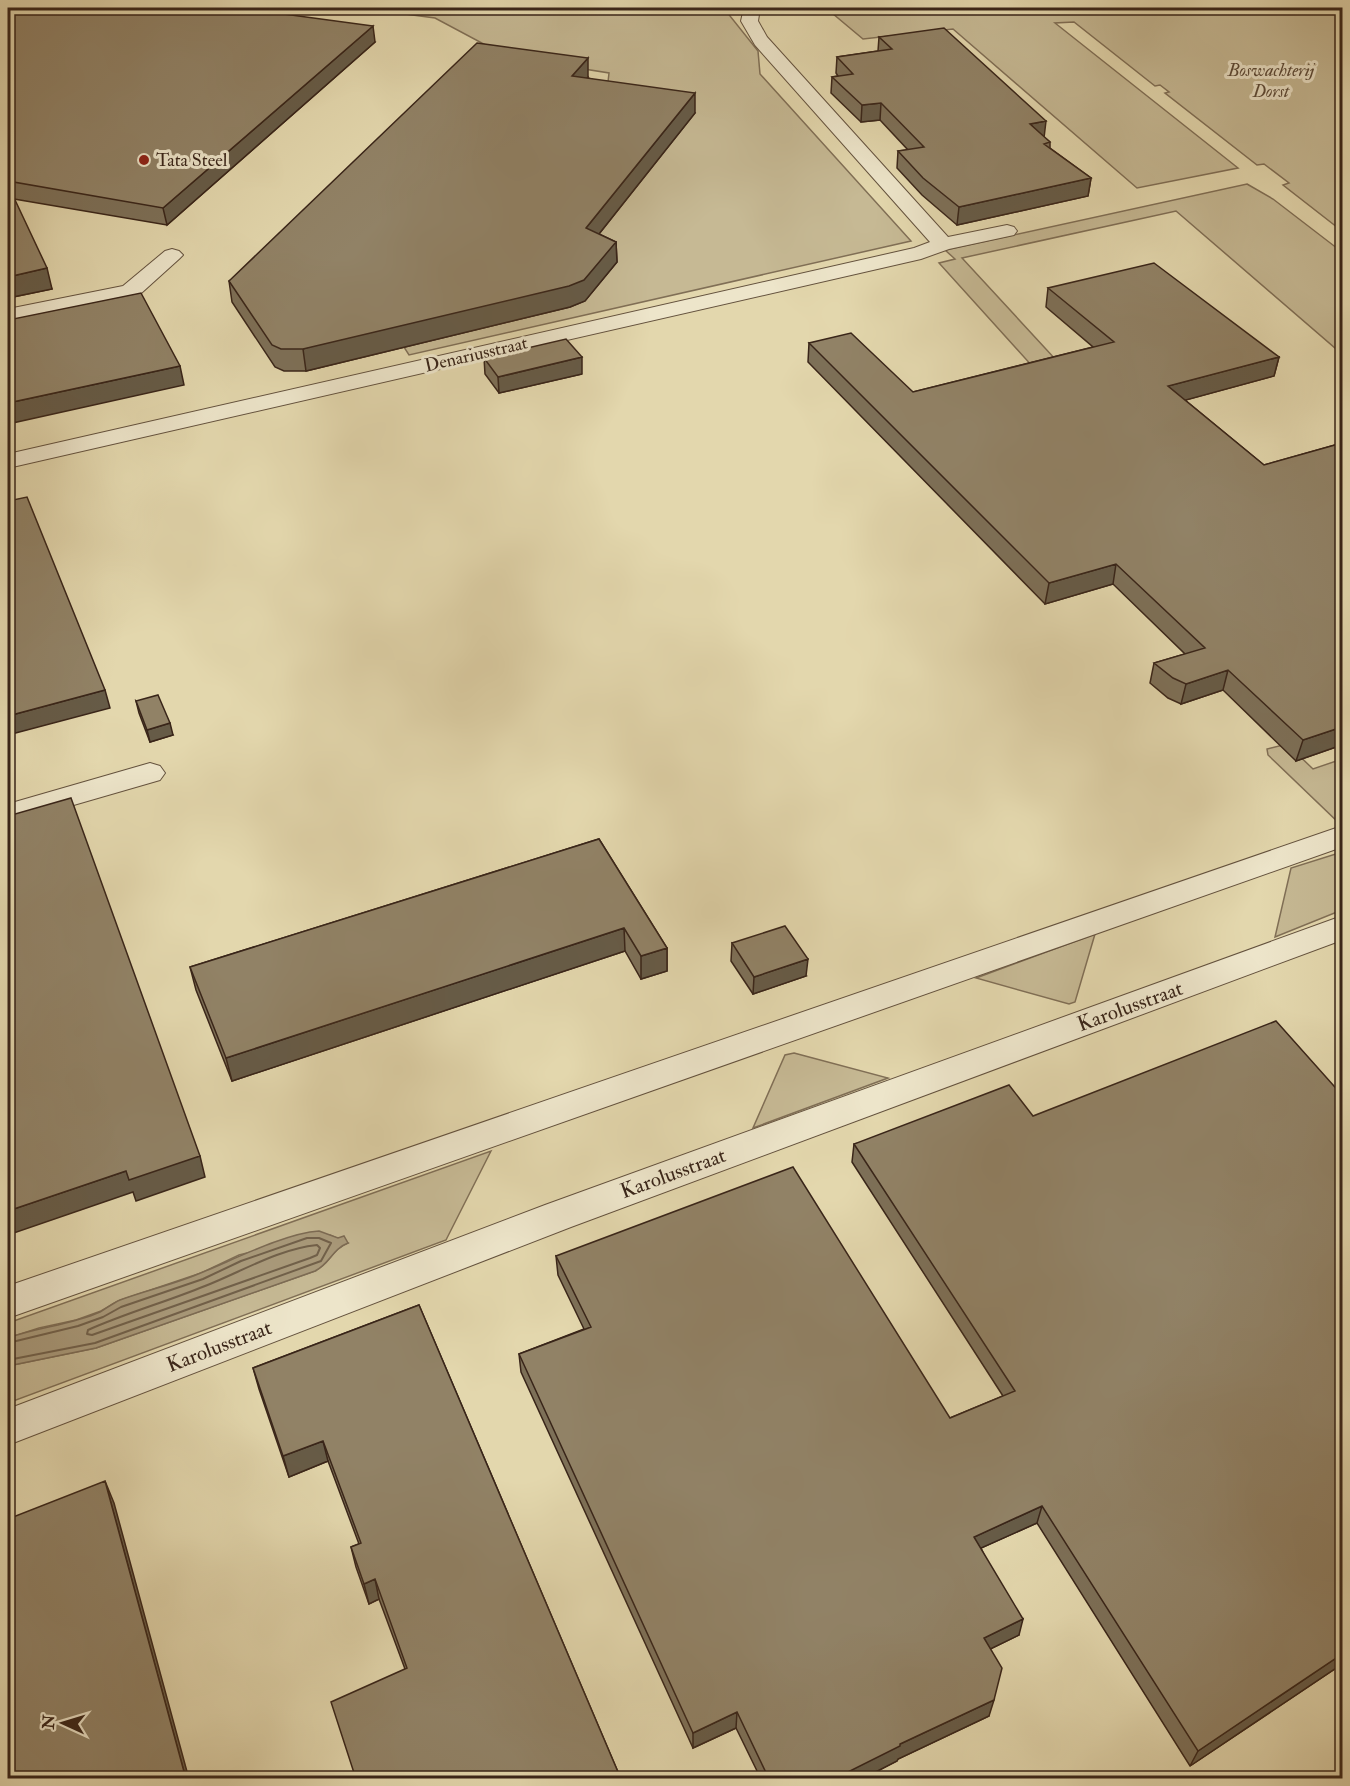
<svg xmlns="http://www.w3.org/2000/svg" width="1350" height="1786" font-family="'IM FELL Double Pica',serif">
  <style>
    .green { fill: #c6b994; stroke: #806f56; stroke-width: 1.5 }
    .water { fill: #a99a7b; stroke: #7c6b54; stroke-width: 1.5 }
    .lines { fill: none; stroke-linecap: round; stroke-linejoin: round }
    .shore { stroke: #71604a; stroke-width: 2 }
    .street-casing { stroke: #64523e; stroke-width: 2 }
    .street { fill: #ede5ca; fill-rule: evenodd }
    .wall { fill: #7d7058; stroke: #392519; stroke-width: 1.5 }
    .shaded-wall { fill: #665b47; stroke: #392519; stroke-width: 1.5 }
    .building { fill: #918266; stroke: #392519; stroke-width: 1.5 }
    .poi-dot { fill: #8f2418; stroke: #ede5ca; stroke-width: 2 }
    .labels { text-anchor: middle; stroke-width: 6; stroke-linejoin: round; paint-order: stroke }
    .far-park-label { font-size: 18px; font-style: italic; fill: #5c4a38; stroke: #ede5ca }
    .far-poi-label { font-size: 18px; fill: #392519; stroke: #ede5ca; text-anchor: start }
    .far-street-label { font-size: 18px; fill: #392519; stroke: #ede5ca }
    .street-label { font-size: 21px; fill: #392519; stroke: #ede5ca }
  </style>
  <rect width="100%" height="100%" fill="#e3d7ad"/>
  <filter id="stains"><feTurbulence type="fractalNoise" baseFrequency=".00333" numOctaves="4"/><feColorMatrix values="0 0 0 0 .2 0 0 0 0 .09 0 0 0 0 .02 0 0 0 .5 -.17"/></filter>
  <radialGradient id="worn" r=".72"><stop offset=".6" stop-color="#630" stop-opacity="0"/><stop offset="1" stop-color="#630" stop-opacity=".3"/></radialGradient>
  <path class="green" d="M360 8H736L726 11 758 51 760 74 911 241 409 355 348 260 607 91 609 73 508 57 435 18Z
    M826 8H1342V231L1283 185 1289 183 1264 164 1257 165 1165 93 1169 92 1160 85 1155 86 1074 22 1055 23 1238 168 1137 188 953 29 863 39Z
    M1247 184 1273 199 1342 252V354L1176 211 962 258 1057 361 1033 367 939 263 955 259 945 250Z
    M1287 744 1313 769 1342 759V823L1340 824 1268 755 1267 749Z
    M1342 852V910L1275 937 1291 868Z
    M1095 934 1075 1002 1069 1004 976 978Z
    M794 1053 888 1078 753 1128 785 1055Z
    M491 1151 446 1240 8 1403V1366L96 1348 315 1271C330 1264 332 1249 348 1243L330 1235 259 1250 239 1255 201 1273 118 1301 101 1311 76 1320 39 1328 8 1338V1323Z"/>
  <path class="water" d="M319 1231 338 1238 344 1236 348 1243C332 1249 330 1264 315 1271L96 1348 8 1366V1338C38 1327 71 1325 100 1312 107 1308 113 1303 120 1300 147 1290 176 1284 203 1272 235 1259 286 1233 319 1231Z"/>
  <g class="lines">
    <path class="shore" d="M317 1245 320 1248 317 1255 310 1258 92 1335 87 1334 88 1330C126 1313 166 1302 205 1286 241 1272 278 1249 317 1245Z
      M8 1343 78 1326 103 1317 121 1307 203 1279 241 1261 307 1238H319L331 1243 321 1261 95 1343 8 1360"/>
    <g class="street-casing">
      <path id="street" d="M744 8H760L758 21 767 37 948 237 1007 225 1014 227 1017 231 1014 235 949 249 921 259 8 468V454L914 248 930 242 755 45 741 21Z
        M172 249 179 251 183 255 179 259 138 296 8 323V309L123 286 165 251Z
        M150 763 160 766 165 773 160 780 8 824V804Z
        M1342 826V847L8 1318V1286Z
        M1342 916V940L571 1227 8 1445V1409L545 1205Z"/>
    </g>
    <use href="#street" class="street"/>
  </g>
  <path class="wall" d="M8 8H263L260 10 375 42 167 225 14 199 52 289 8 298Z
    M879 37 1044 137 1050 142V148L1091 178 1088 196 957 225 922 195 897 168 898 151 908 150 880 120 861 122 831 93 832 77 838 76 836 73 837 57 878 51Z
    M588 77V78L695 113 599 234 616 242 617 262 585 301 570 307 306 371H284L275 367 232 302 229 281Z
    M1048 288 1279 357 1274 376 1185 400 1264 465 1342 443V745L1296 761 1223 690 1181 704 1168 698 1150 683 1154 663 1185 654 1113 584 1045 604 808 362 809 343 913 392 1093 347 1046 307Z
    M484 358 582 374 499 393 485 374Z
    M136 701 173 735 150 742 139 713Z
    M599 839 667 948V971L641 979 625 951 232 1081 196 990 190 967Z
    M732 943 806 976 753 994 731 961Z
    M1342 1095V1664L1190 1766 1037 1523 981 1548 1019 1635 990 1649 989 1716 898 1759 897 1761 862 1779H761L736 1728 693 1748 521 1372 519 1354 584 1329 558 1275 556 1256 950 1418 1003 1396 852 1162 854 1144 1033 1116Z
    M419 1305 621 1779 405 1669 379 1599 369 1604 356 1567 351 1547 359 1544 328 1461 289 1477 259 1389 253 1368Z"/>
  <path class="shaded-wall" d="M240 8H263L243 24Z
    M373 26 375 42 167 225 163 208Z
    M588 58V77L572 95V76Z
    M695 93V113L587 249 586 228Z
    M881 103 880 120 861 122 862 105Z
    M1046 121 1044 138 1030 124Z
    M1091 178 1088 196 957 225 959 207Z
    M616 242 617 262 585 301 570 307 306 371 303 349Z
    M47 268 52 289 8 298V277Z
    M582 357V374L499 393 498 377Z
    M1279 357 1274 376 1164 406 1168 386Z
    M180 366 184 385 8 424V403Z
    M1116 564 1113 584 1045 604 1049 583Z
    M1228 670 1223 690 1181 704 1186 684Z
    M105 690 110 708 8 735V716Z
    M170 723 173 735 150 742 147 730Z
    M1342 727V745L1296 761 1303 740Z
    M624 928 625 951 232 1081 226 1058Z
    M667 948V971L641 979V956Z
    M808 959 806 976 753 994 754 977Z
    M200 1156 205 1177 136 1201 133 1192 8 1235V1211L126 1171Z
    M323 1441 328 1461 289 1477 283 1456Z
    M105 1481 114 1503 189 1779H186Z
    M1042 1506 1037 1523 970 1553 974 1537Z
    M375 1579 379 1599 369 1604 364 1584Z
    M1023 1619 1019 1635 980 1654 984 1638Z
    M1342 1654V1664L1190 1766 1198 1751Z
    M994 1700 989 1716 898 1759 897 1761 862 1779H834L900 1744Z
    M737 1712 736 1728 693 1748V1733Z"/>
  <path class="building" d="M8 8H240L373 26 163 208 8 181Z
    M944 28 1046 121 1030 124 1050 142 1044 144 1091 178 959 207 923 178 898 151 924 147 881 103 862 105 832 77 853 74 837 57 892 49 879 37Z
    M477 43 588 58 572 76 695 93 586 228 616 242 584 280 569 286 303 349H281L272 345 229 281Z
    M8 185 47 268 8 277Z
    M1154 263 1279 357 1168 386 1264 465 1342 443V727L1303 740 1228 670 1186 684 1173 678 1154 663 1205 648 1116 564 1049 583 809 343 851 333 913 392 1114 342 1048 288Z
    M141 293 180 366 8 403V320Z
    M566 339 582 357 498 377 484 358Z
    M27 497 105 690 8 716V501Z
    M158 695 170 723 147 730 136 701Z
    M71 798 200 1156 129 1180 126 1171 8 1211V816Z
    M599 839 667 948 641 956 624 928 226 1058 190 967Z
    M785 926 808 959 754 977 732 943Z
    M1276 1021 1342 1095V1654L1198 1751 1042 1506 974 1537 1023 1619 984 1638 1002 1668 994 1700 900 1744V1746L834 1779H769L737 1712 693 1733 519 1354 591 1327 556 1256 793 1167 950 1418 1015 1391 854 1144 1009 1085 1033 1116Z
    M419 1305 621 1779H356L331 1702 407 1668 375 1579 364 1584 351 1547 361 1543 323 1441 283 1456 253 1368Z
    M105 1481 186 1779H8V1519Z"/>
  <circle class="poi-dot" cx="144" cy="160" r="6"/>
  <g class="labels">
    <g class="far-park-label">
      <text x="1271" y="76">Boswachterij<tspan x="1271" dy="21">Dorst</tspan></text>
    </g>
    <g class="far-poi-label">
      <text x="156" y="166">Tata Steel</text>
    </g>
    <g class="far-street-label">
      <text transform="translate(476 354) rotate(-13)" y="6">Denariusstraat</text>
    </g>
    <g class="street-label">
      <text transform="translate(1130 1006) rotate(-20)" y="7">Karolusstraat</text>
      <text transform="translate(673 1173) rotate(-20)" y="7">Karolusstraat</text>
      <text transform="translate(219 1346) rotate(-21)" y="7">Karolusstraat</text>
    </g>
  </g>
  <rect width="1350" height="1786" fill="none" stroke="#e3d7ad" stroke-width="30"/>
  <rect x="9" y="9" width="1332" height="1768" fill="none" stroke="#392519" stroke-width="3"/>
  <rect x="15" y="15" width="1320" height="1756" fill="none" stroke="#392519" stroke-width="1.5"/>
  <g transform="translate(63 1723) rotate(274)" stroke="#ede5ca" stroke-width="4.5" paint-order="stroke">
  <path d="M0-4.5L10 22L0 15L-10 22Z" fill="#392519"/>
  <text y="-9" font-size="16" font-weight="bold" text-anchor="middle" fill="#392519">N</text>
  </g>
  <rect width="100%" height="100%" filter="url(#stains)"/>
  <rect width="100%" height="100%" fill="url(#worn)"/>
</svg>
